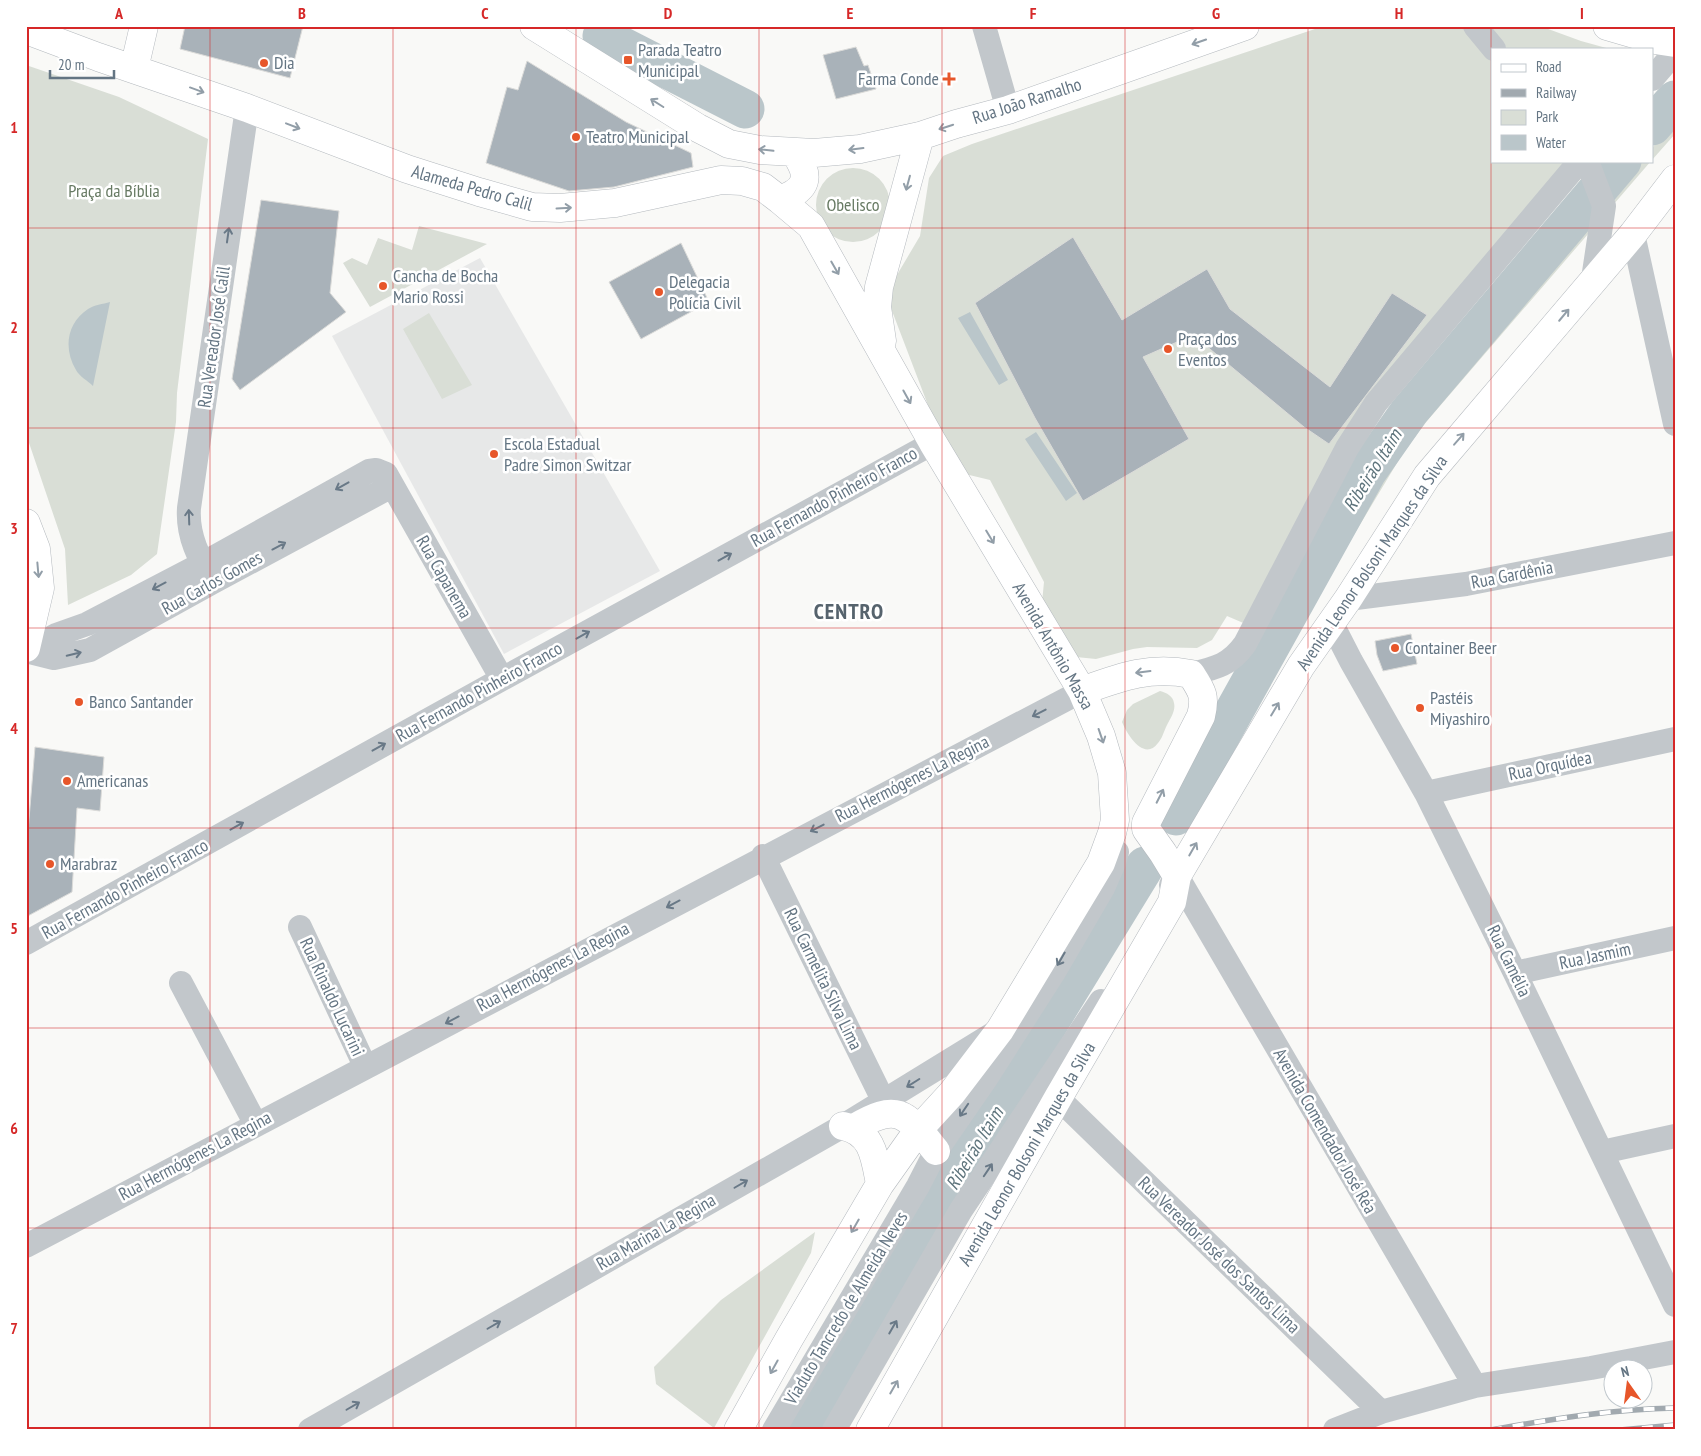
<svg xmlns="http://www.w3.org/2000/svg" width="1701" height="1456" font-family="'PT Sans Narrow',sans-serif">
  <style>
    .built { fill: #e7e8e8 }
    .green { fill: #d9ded6 }
    .water { fill: #bac6ca }
    .lines { fill: none; stroke-linecap: round; stroke-linejoin: round }
    .river { stroke: #bac6ca; stroke-width: 39 }
    .building { fill: #a9b2b9; stroke: #dbdbd9 }
    .major-casing { stroke: #b4b9be; stroke-width: 29 }
    .minor { stroke: #c2c7cb; stroke-width: 24 }
    .major { stroke: #fff; stroke-width: 28 }
    .rail-casing { stroke: #a1a9af; stroke-width: 5.5 }
    .rail { stroke: #fff; stroke-width: 4; stroke-dasharray: 11; stroke-linecap: butt }
    .oneway { stroke: #929ea8 }
    .oneway2 { stroke: #697987 }
    .grid { fill: none; stroke: #d62828; stroke-width: 1; stroke-opacity: 0.55 }
    .poi-dot { fill: #e7562a; stroke: #fff; stroke-width: 2 }
    .labels { text-anchor: middle; stroke-width: 5; stroke-linejoin: round; paint-order: stroke }
    .poi-label { font-size: 18px; fill: #647583; stroke: #fff; text-anchor: start }
    .street-label { font-size: 18px; fill: #647583; stroke: #fff }
    .park-label { font-size: 18px; fill: #677a63; stroke: #fff }
    .water-label { font-size: 19px; font-style: italic; fill: #5e747c; stroke: #fff }
    .district-label { font-size: 22px; font-weight: bold; letter-spacing: 1px; fill: #56636d; stroke: #fff }
    .neatline { fill: none; stroke: #d62828; stroke-width: 2 }
    .grid-label { font-size: 16px; text-anchor: middle; font-weight: bold; fill: #d62828 }
  </style>
  <rect width="100%" height="100%" fill="#f9f9f7"/>
  <path class="built" d="M480 258 660 571 504 654 332 336Z"/>
  <path class="green" d="M1324 26H1540L1581 41 1610 49H1492V161H1596L1387 396 1255 628 1227 616 1212 640 1197 648 1147 647 1133 649 1096 659 1076 657 1041 613 1044 582 990 480 961 473 939 434 889 303 891 285 920 236 929 178 943 156 972 144Z
    M26 65 119 97 208 139 177 393 176 422 157 554 131 575 68 605 65 549 26 434Z
    M1675 122V134L1652 160V148Z
    M1641 161H1651L1427 421 1403 453 1281 656 1274 651 1392 449 1410 425Z
    M816 205a37 37 0 1 1 74 0a37 37 0 1 1-74 0Z
    M419 226 487 244 370 307 343 263 352 258 367 265 378 238 412 250Z
    M429 313 472 385 442 399 403 329Z
    M1160 691C1167 693 1173 696 1174 703 1176 711 1170 719 1167 725 1164 731 1162 739 1158 743 1144 762 1127 734 1122 722L1127 710 1133 704Z
    M815 1232 811 1253 714 1428 656 1384 654 1367 721 1300Z"/>
  <path class="water" d="M110 302 93 386C88 381 79 376 76 370 63 348 67 323 88 309 94 305 103 304 110 302Z
    M970 312 1008 380 999 385 958 318Z
    M1036 432 1077 493 1066 501 1025 439Z"/>
  <g class="lines">
    <path class="river" d="M602 36 745 109
      M1652 126 1675 100
      M1176 816 1367 472 1409 412 1622 161
      M802 1430 844 1358 1145 866"/>
  </g>
  <path class="building" d="M185 26H303L290 78 180 49Z
    M856 47 864 66 868 65 876 89 836 99 823 55Z
    M527 61 626 122 691 153 693 167 614 187 569 191 486 163 507 87 518 90Z
    M261 200 339 211 330 293 346 312 240 390 232 379Z
    M1073 237 1122 320 1207 269 1230 309 1330 387 1392 293 1427 315 1329 444 1304 427 1193 335 1143 357 1189 439 1083 501 1035 418 975 303Z
    M681 243 709 302 641 339 609 282Z
    M1411 634 1417 664 1383 671 1377 655 1375 641Z
    M35 747 104 757 100 811 77 808 72 892 26 917V830L28 831Z"/>
  <g class="lines">
    <g class="major-casing">
      <path id="major" d="M534 26 698 128 729 144 760 150 814 153 860 149 920 136 956 124 1008 110 1245 26
        M1607 26 1655 40 1675 43
        M26 30 98 57 247 108 407 169 479 192 532 207 560 208 615 203 721 180 742 181 763 187 780 200 811 226 933 443 1082 691 1101 736 1112 773 1115 820 1112 833 1101 863 1000 1030 952 1093 919 1129 880 1184 789 1339 738 1430
        M134 69 144 26
        M780 200C808 189 811 177 795 153
        M882 341 877 307 879 287 920 136
        M26 523 36 549 40 588 26 648
        M1082 691C1121 677 1149 666 1191 674 1202 691 1206 696 1201 716L1146 823V829L1163 853 1177 876
        M843 1126C873 1132 875 1158 880 1184
        M854 1128C899 1101 906 1114 936 1151
        M870 1430 1058 1098 1172 902 1177 876 1301 666 1348 599 1427 476 1633 234 1675 179"/>
    </g>
    <path class="minor" d="M984 26 1008 110
      M1475 26 1494 49
      M1652 79 1675 52
      M1587 161 1604 206 1593 279
      M1633 234 1675 424
      M213 582C199 558 187 536 189 508L247 108
      M1348 599 1466 584 1675 543
      M1331 622 1351 661 1426 793 1515 973 1675 1305
      M26 651 56 635 87 624 202 564 369 471 376 470 386 474 502 679
      M26 651 54 658 90 650 213 582 392 486
      M1191 674C1216 668 1230 665 1245 644L1347 448 1376 403 1580 161
      M1426 793 1675 739
      M763 856 884 1102
      M1171 885 1177 876 1475 1386
      M300 927 365 1066
      M26 943 502 679 933 443
      M1515 973 1675 938
      M181 983 255 1123
      M1058 1098 1381 1412
      M1602 1152 1675 1136
      M26 1246C377 1058 729 873 1082 691
      M310 1430 843 1126 996 1032
      M774 1430 918 1186 936 1151 985 1080 1054 972 1103 888 1114 863 1117 852
      M834 1430 961 1210 1101 1001
      M1335 1430 1381 1412 1475 1386 1591 1368 1675 1352"/>
    <use href="#major" class="major"/>
    <g class="rail-casing">
      <path id="rail" d="M1491 1430C1552 1419 1613 1409 1675 1408
        M1620 1430 1675 1425"/>
    </g>
    <use href="#rail" class="rail"/>
  </g>
  <defs><path id="oneway-shaft" d="M-6 0H5M1.5-3L5.5 0L1.5 3" fill="none" stroke-width="1.6" stroke-linecap="round" stroke-linejoin="round" transform="scale(1.25)"/></defs>
  <g class="oneway">
    <use href="#oneway-shaft" transform="translate(1199 42) rotate(161)"/>
    <use href="#oneway-shaft" transform="translate(197 90) rotate(20)"/>
    <use href="#oneway-shaft" transform="translate(657 103) rotate(-148)"/>
    <use href="#oneway-shaft" transform="translate(293 126) rotate(21)"/>
    <use href="#oneway-shaft" transform="translate(946 127) rotate(162)"/>
    <use href="#oneway-shaft" transform="translate(856 149) rotate(173)"/>
    <use href="#oneway-shaft" transform="translate(766 150) rotate(-174)"/>
    <use href="#oneway-shaft" transform="translate(908 183) rotate(105)"/>
    <use href="#oneway-shaft" transform="translate(564 208) rotate(-3)"/>
    <use href="#oneway-shaft" transform="translate(835 268) rotate(60)"/>
    <use href="#oneway-shaft" transform="translate(1564 315) rotate(-50)"/>
    <use href="#oneway-shaft" transform="translate(907 397) rotate(61)"/>
    <use href="#oneway-shaft" transform="translate(1459 439) rotate(-49)"/>
    <use href="#oneway-shaft" transform="translate(990 537) rotate(59)"/>
    <use href="#oneway-shaft" transform="translate(38 570) rotate(85)"/>
    <use href="#oneway-shaft" transform="translate(1143 672) rotate(173)"/>
    <use href="#oneway-shaft" transform="translate(1275 709) rotate(-59)"/>
    <use href="#oneway-shaft" transform="translate(1101 736) rotate(71)"/>
    <use href="#oneway-shaft" transform="translate(1160 796) rotate(-63)"/>
    <use href="#oneway-shaft" transform="translate(1193 849) rotate(-60)"/>
    <use href="#oneway-shaft" transform="translate(855 1226) rotate(120)"/>
    <use href="#oneway-shaft" transform="translate(774 1367) rotate(119)"/>
    <use href="#oneway-shaft" transform="translate(894 1387) rotate(-60)"/>
  </g>
  <g class="oneway2">
    <use href="#oneway-shaft" transform="translate(228 235) rotate(-82)"/>
    <use href="#oneway-shaft" transform="translate(342 486) rotate(151)"/>
    <use href="#oneway-shaft" transform="translate(189 517) rotate(-92)"/>
    <use href="#oneway-shaft" transform="translate(279 546) rotate(-28)"/>
    <use href="#oneway-shaft" transform="translate(725 557) rotate(-29)"/>
    <use href="#oneway-shaft" transform="translate(159 586) rotate(152)"/>
    <use href="#oneway-shaft" transform="translate(583 635) rotate(-29)"/>
    <use href="#oneway-shaft" transform="translate(74 654) rotate(-13)"/>
    <use href="#oneway-shaft" transform="translate(1039 713) rotate(153)"/>
    <use href="#oneway-shaft" transform="translate(379 747) rotate(-29)"/>
    <use href="#oneway-shaft" transform="translate(237 826) rotate(-29)"/>
    <use href="#oneway-shaft" transform="translate(817 828) rotate(153)"/>
    <use href="#oneway-shaft" transform="translate(673 904) rotate(152)"/>
    <use href="#oneway-shaft" transform="translate(1061 959) rotate(120)"/>
    <use href="#oneway-shaft" transform="translate(452 1020) rotate(152)"/>
    <use href="#oneway-shaft" transform="translate(913 1083) rotate(148)"/>
    <use href="#oneway-shaft" transform="translate(964 1110) rotate(124)"/>
    <use href="#oneway-shaft" transform="translate(988 1170) rotate(-56)"/>
    <use href="#oneway-shaft" transform="translate(741 1184) rotate(-30)"/>
    <use href="#oneway-shaft" transform="translate(494 1325) rotate(-30)"/>
    <use href="#oneway-shaft" transform="translate(893 1327) rotate(-60)"/>
    <use href="#oneway-shaft" transform="translate(353 1406) rotate(-30)"/>
  </g>
  <path class="grid" d="M210 26V1430M393 26V1430M576 26V1430M759 26V1430M942 26V1430M1125 26V1430M1308 26V1430M1491 26V1430M26 228H1675M26 428H1675M26 628H1675M26 828H1675M26 1028H1675M26 1228H1675"/>
  <g class="poi-dot">
    <rect x="623" y="55" width="10" height="10" rx="2.5"/>
    <circle cx="264" cy="63" r="5"/>
    <path d="M946.5 71.5h5v5h5v5h-5v5h-5v-5h-5v-5h5z"/>
    <circle cx="576" cy="137" r="5"/>
    <circle cx="383" cy="286" r="5"/>
    <circle cx="659" cy="292" r="5"/>
    <circle cx="1168" cy="349" r="5"/>
    <circle cx="494" cy="454" r="5"/>
    <circle cx="1395" cy="648" r="5"/>
    <circle cx="79" cy="702" r="5"/>
    <circle cx="1420" cy="708" r="5"/>
    <circle cx="67" cy="781" r="5"/>
    <circle cx="50" cy="864" r="5"/>
  </g>
  <g class="labels">
    <g class="poi-label">
      <text x="638" y="56">Parada Teatro<tspan x="638" dy="21">Municipal</tspan></text>
      <text x="274" y="69">Dia</text>
      <text x="939" y="85" text-anchor="end">Farma Conde</text>
      <text x="586" y="143">Teatro Municipal</text>
      <text x="393" y="282">Cancha de Bocha<tspan x="393" dy="21">Mario Rossi</tspan></text>
      <text x="669" y="288">Delegacia<tspan x="669" dy="21">Polícia Civil</tspan></text>
      <text x="1178" y="345">Praça dos<tspan x="1178" dy="21">Eventos</tspan></text>
      <text x="504" y="450">Escola Estadual<tspan x="504" dy="21">Padre Simon Switzar</tspan></text>
      <text x="1405" y="654">Container Beer</text>
      <text x="1430" y="704">Pastéis<tspan x="1430" dy="21">Miyashiro</tspan></text>
      <text x="89" y="708">Banco Santander</text>
      <text x="77" y="787">Americanas</text>
      <text x="60" y="870">Marabraz</text>
    </g>
    <g class="street-label">
      <text transform="translate(1027 101) rotate(-18)" y="6">Rua João Ramalho</text>
      <text transform="translate(472 188) rotate(16)" y="6">Alameda Pedro Calil</text>
      <text transform="translate(214 337) rotate(-82)" y="6">Rua Vereador José Calil</text>
      <text transform="translate(834 497) rotate(-29)" y="6">Rua Fernando Pinheiro Franco</text>
      <text transform="translate(1372 563) rotate(-56)" y="6">Avenida Leonor Bolsoni Marques da Silva</text>
      <text transform="translate(1512 575) rotate(-11)" y="6">Rua Gardênia</text>
      <text transform="translate(444 577) rotate(60)" y="6">Rua Capanema</text>
      <text transform="translate(212 583) rotate(-29)" y="6">Rua Carlos Gomes</text>
      <text transform="translate(1053 646) rotate(60)" y="6">Avenida Antônio Massa</text>
      <text transform="translate(479 692) rotate(-29)" y="6">Rua Fernando Pinheiro Franco</text>
      <text transform="translate(1550 766) rotate(-12)" y="6">Rua Orquídea</text>
      <text transform="translate(912 779) rotate(-27)" y="6">Rua Hermógenes La Regina</text>
      <text transform="translate(125 889) rotate(-29)" y="6">Rua Fernando Pinheiro Franco</text>
      <text transform="translate(1595 956) rotate(-12)" y="6">Rua Jasmim</text>
      <text transform="translate(1509 961) rotate(64)" y="6">Rua Camélia</text>
      <text transform="translate(553 967) rotate(-28)" y="6">Rua Hermógenes La Regina</text>
      <text transform="translate(823 979) rotate(64)" y="6">Rua Carmelita Silva Lima</text>
      <text transform="translate(332 997) rotate(65)" y="6">Rua Rinaldo Lucarini</text>
      <text transform="translate(1325 1131) rotate(60)" y="6">Avenida Comendador José Réa</text>
      <text transform="translate(1027 1154) rotate(-60)" y="6">Avenida Leonor Bolsoni Marques da Silva</text>
      <text transform="translate(195 1156) rotate(-28)" y="6">Rua Hermógenes La Regina</text>
      <text transform="translate(656 1232) rotate(-30)" y="6">Rua Marina La Regina</text>
      <text transform="translate(1219 1255) rotate(44)" y="6">Rua Vereador José dos Santos Lima</text>
      <text transform="translate(846 1308) rotate(-59)" y="6">Viaduto Tancredo de Almeida Neves</text>
    </g>
    <g class="park-label">
      <text x="114" y="197">Praça da Bíblia</text>
      <text x="853" y="211">Obelisco</text>
    </g>
    <g class="water-label">
      <text transform="translate(1372 470) rotate(-58)" y="7">Ribeirão Itaim</text>
      <text transform="translate(974 1148) rotate(-59)" y="7">Ribeirão Itaim</text>
    </g>
    <g class="district-label">
      <text x="849" y="619">CENTRO</text>
    </g>
  </g>
  <rect width="1701" height="1456" fill="none" stroke="#ffffff" stroke-width="55"/>
  <rect x="1491" y="48" width="162" height="115" fill="#ffffff" stroke="#c1c8cd"/>
  <rect x="1501" y="64" width="25" height="8" fill="#ffffff" stroke="#c1c8cd"/>
  <text x="1536" y="72" font-size="15" fill="#647583">Road</text>
  <rect x="1501" y="89" width="25" height="8" fill="#a1a9af" stroke="#c1c8cd"/>
  <text x="1536" y="98" font-size="15" fill="#647583">Railway</text>
  <rect x="1501" y="110" width="25" height="15" fill="#d9ded6" stroke="#c1c8cd"/>
  <text x="1536" y="122" font-size="15" fill="#647583">Park</text>
  <rect x="1501" y="135" width="25" height="15" fill="#bac6ca" stroke="#c1c8cd"/>
  <text x="1536" y="148" font-size="15" fill="#647583">Water</text>
  <g transform="translate(1628 1384) rotate(346)"><circle r="24" fill="#ffffff" stroke="#c1c8cd"/>
  <path d="M0-4L9 19L0 12L-9 19Z" fill="#e7562a"/>
  <text y="-8" font-size="14" font-weight="bold" text-anchor="middle" fill="#647583">N</text>
  </g>
  <path d="M50 70v8h64v-8" fill="none" stroke="#647583" stroke-width="2.5"/>
  <text x="58" y="70" font-size="15" fill="#647583" stroke="#ffffff" stroke-width="4" paint-order="stroke">20 m</text>
  <rect x="28" y="28" width="1646" height="1400" class="neatline"/>
  <g class="grid-label">
    <text x="119" y="19">A</text>
    <text x="302" y="19">B</text>
    <text x="485" y="19">C</text>
    <text x="668" y="19">D</text>
    <text x="850" y="19">E</text>
    <text x="1033" y="19">F</text>
    <text x="1216" y="19">G</text>
    <text x="1399" y="19">H</text>
    <text x="1582" y="19">I</text>
    <text x="14" y="133">1</text>
    <text x="14" y="333">2</text>
    <text x="14" y="534">3</text>
    <text x="14" y="734">4</text>
    <text x="14" y="934">5</text>
    <text x="14" y="1134">6</text>
    <text x="14" y="1334">7</text>
  </g>
</svg>
